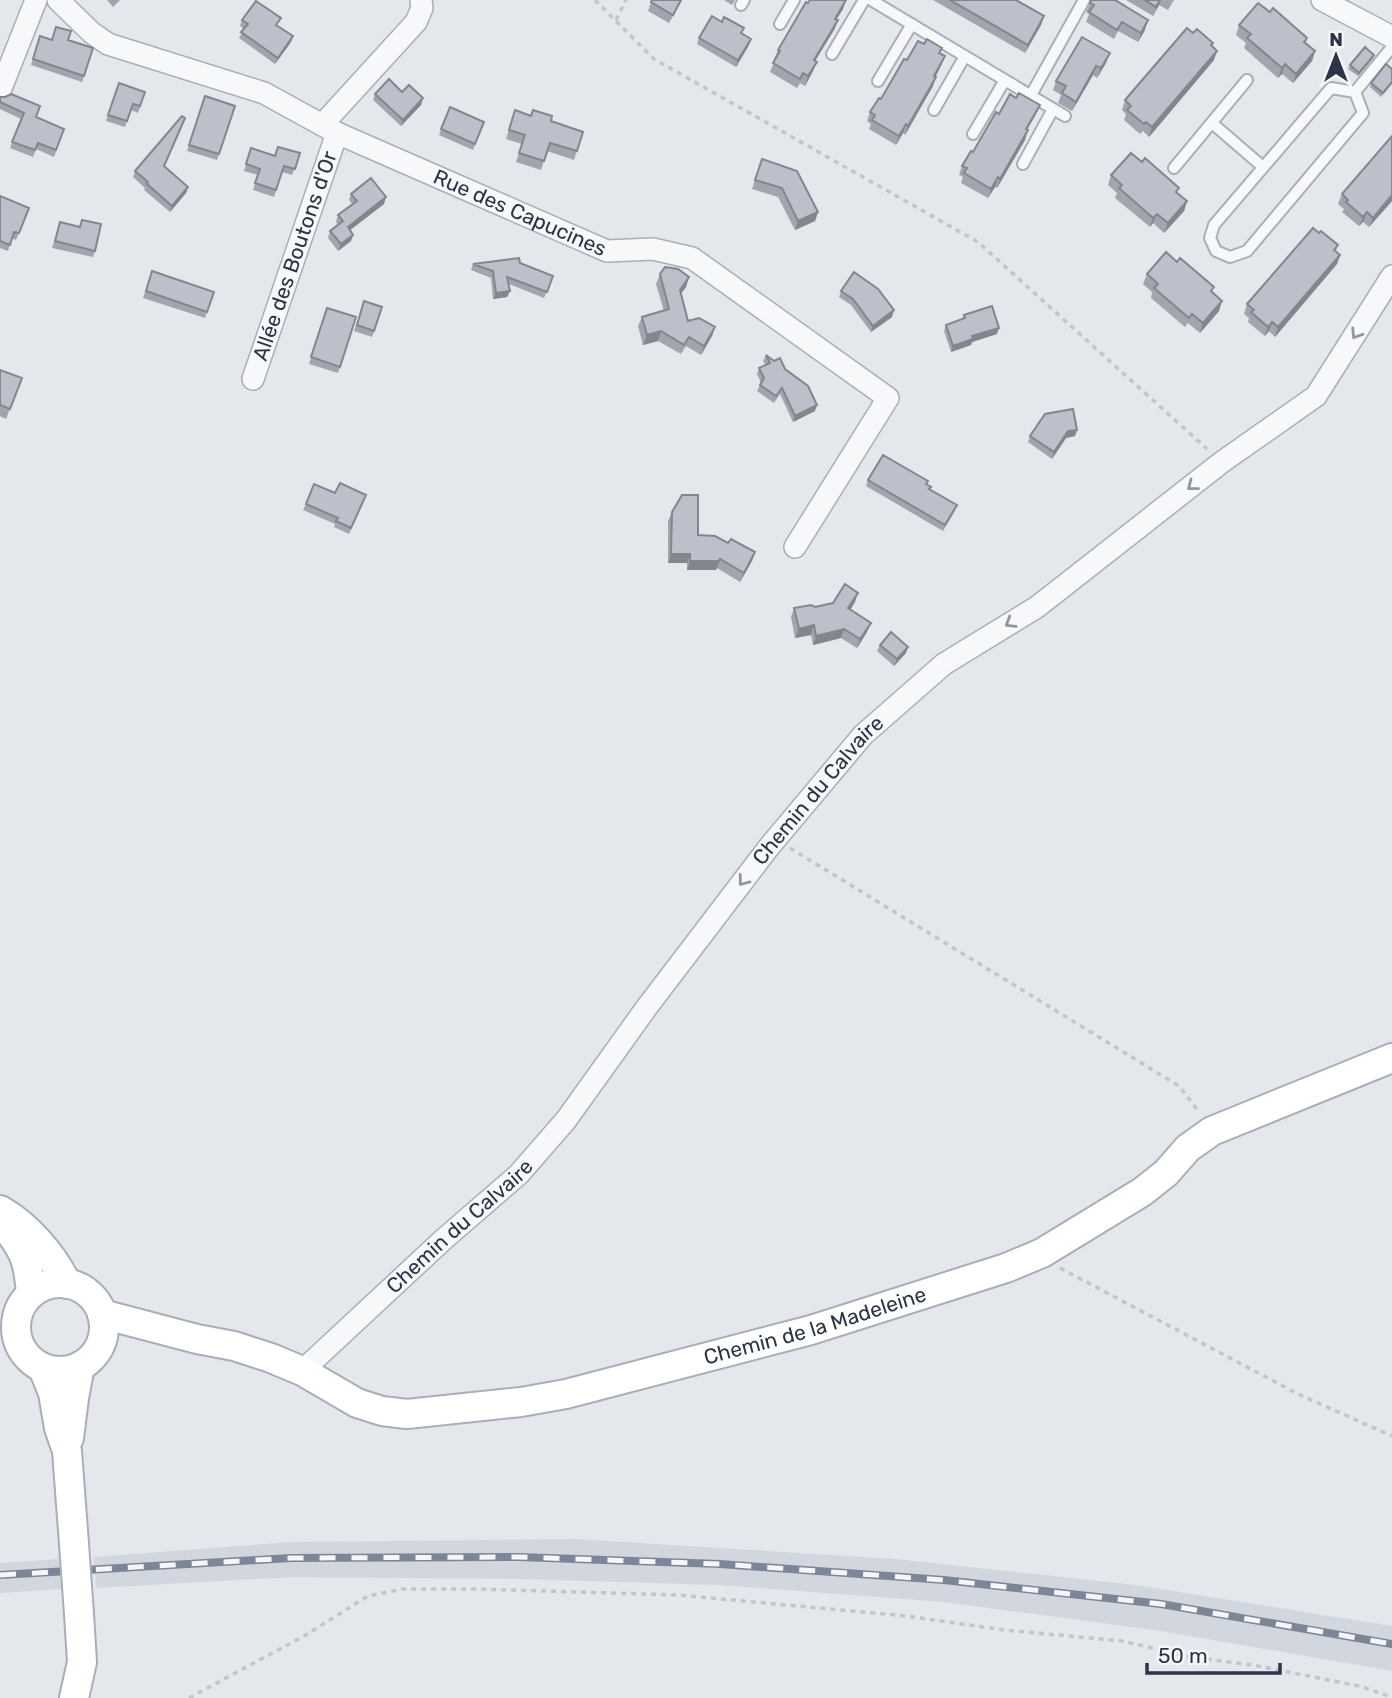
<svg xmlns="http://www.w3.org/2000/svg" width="1392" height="1698" font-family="Rubik,sans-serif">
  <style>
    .built { fill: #d2d6de }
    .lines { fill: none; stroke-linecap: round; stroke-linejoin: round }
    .lane-casing { stroke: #a9aeb7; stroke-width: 14 }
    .street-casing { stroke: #a9aeb7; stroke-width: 24 }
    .secondary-casing { stroke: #a9aeb7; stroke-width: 32 }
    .path { stroke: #c2c5cb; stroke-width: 3.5; stroke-dasharray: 5 5; stroke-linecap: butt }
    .lane { stroke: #f7f8fa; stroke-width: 10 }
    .street { stroke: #f7f8fa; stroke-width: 21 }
    .secondary { stroke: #fff; stroke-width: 28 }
    .rail-casing { stroke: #7d8696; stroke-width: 8 }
    .rail { stroke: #f4f6f9; stroke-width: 5; stroke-dasharray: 16; stroke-linecap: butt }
    .secondary-bridge-casing { stroke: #a9aeb7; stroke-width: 32; stroke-linecap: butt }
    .secondary-bridge { stroke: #fff; stroke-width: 28 }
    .wall { fill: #a1a5ae }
    .shaded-wall { fill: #83868d }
    .building { fill: #bbc0ca; stroke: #83868d; stroke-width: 2 }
    .oneway { stroke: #9196a0 }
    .labels { text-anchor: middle; stroke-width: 5; stroke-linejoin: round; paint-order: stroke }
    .street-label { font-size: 21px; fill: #2b3445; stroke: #f4f6f9 }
  </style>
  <rect width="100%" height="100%" fill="#e4e7ec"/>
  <path class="built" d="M576 1539 895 1559 1135 1585 1392 1626V1671L1161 1631 944 1602 720 1585 521 1579 294 1577 96 1588 94 1557 291 1542Z
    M60 1559 61 1589 0 1593V1563Z"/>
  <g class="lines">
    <g class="lane-casing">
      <path id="lane" d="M871 0 1065 116
        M741 5 744 0
        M780 24 794 0
        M832 54 864 0
        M878 81 912 24
        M1331 88 1355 92 1363 113 1247 251 1230 257 1216 251 1210 238 1214 225Z
        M1355 92 1392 47
        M1031 95 1084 0
        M934 110 965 56
        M1212 123 1263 167
        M973 134 1005 80
        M1023 164 1053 109
        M1174 168 1247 80"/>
    </g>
    <g class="street-casing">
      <g id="street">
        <path id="s1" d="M58 0 92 33 108 44 264 93 337 133 607 251 653 249 692 258 888 398 795 547"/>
        <path d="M1322 0 1392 37"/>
        <path d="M0 91 36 0"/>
        <path d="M322 125 416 22 422 8 421 0"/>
        <path id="s2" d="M253 379 337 133"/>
        <path id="s3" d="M302 1371 444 1239 519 1174 566 1120 647 1007 769 847 863 735 944 664 1037 607 1222 462 1316 396 1392 276"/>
      </g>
    </g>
    <g class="secondary-casing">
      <g id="secondary">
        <path d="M0 1210C28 1226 53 1255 67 1284"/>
        <path d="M5 1226C25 1252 28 1260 31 1293"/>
        <circle cx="60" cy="1327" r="44"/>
        <path id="s4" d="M102 1314 197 1339 234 1346 271 1358 302 1371 357 1403 382 1411 407 1414 521 1402 566 1394 811 1330 1006 1268 1042 1253 1142 1192 1166 1173 1188 1148 1212 1131 1392 1058"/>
        <path d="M43 1368 53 1393 59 1428 67 1451 74 1544"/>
        <path d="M69 1438 74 1398 80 1366"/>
        <path d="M74 1698 82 1662 79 1614"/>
      </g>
    </g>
    <path class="path" d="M595 0 654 59 978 242 1207 449
      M616 20 626 0
      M790 848 1179 1086 1199 1112
      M1060 1268 1298 1394 1392 1436
      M189 1698 304 1636 368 1596 402 1589H477L678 1595 906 1616 1004 1630 1122 1641 1190 1657 1253 1665 1359 1686 1389 1696V1698"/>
    <use href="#lane" class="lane"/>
    <use href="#street" class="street"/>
    <use href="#secondary" class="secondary"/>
    <g class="rail-casing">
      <path id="rail" d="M0 1575 291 1558 519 1557 720 1564 944 1580 1161 1604 1392 1644"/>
    </g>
    <use href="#rail" class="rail"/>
    <g class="secondary-bridge-casing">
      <path id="secondary-bridge" d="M74 1544 79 1614"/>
    </g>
    <use href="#secondary-bridge" class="secondary-bridge"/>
  </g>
  <path class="wall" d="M107 0H120L113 7Z
    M652 0H682L669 23 648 11Z
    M724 0H735L732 5Z
    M933 0H1016L1044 16 1041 25 1025 53Z
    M1126 0H1174L1168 10 1159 5 1153 16Z
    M808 3 843 9 836 20H838L834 30 815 61 813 71 805 86 800 83 797 88 770 72 775 60 774 59 778 50Z
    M1090 3 1145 30 1138 42 1118 31 1114 39 1086 22 1089 14 1086 12Z
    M1270 12 1307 38 1306 43 1315 51 1312 61 1293 83 1282 74 1278 78 1244 48 1246 43 1236 35 1239 25Z
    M242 20 278 26 293 36 291 42 275 64 239 38 244 29 240 26Z
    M722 22 744 28 742 33 751 39 749 45 736 67 697 44 699 38Z
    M1193 33 1213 43 1212 46 1214 60 1149 137 1143 131 1140 134 1124 120 1126 114 1122 110 1125 100Z
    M40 36 52 40H68L93 48 82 82 31 65Z
    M924 44 942 48 940 53 945 56 935 77 933 86 905 135 903 133 896 145 869 129 871 124 867 121 870 112 881 99 907 60Z
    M1374 55 1373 58 1358 76 1348 69 1350 65Z
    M1106 63 1097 78 1093 75 1072 111 1058 103 1061 95 1053 90 1056 81Z
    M1392 69V84L1381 97 1370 87 1371 83Z
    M119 83 145 92 138 113 131 110 125 127 106 121Z
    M402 92 423 98 421 105 401 126 373 100 375 94Z
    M205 96 235 106 217 160 187 151Z
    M0 97 36 117 64 129 54 157 36 149 33 157 10 148 21 119 0 109Z
    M450 107 484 122 473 150 439 135Z
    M515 110 583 132 574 160 547 151 541 170 516 162 522 144 506 139Z
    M1036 114 1027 130 1025 140 997 188 995 187 988 198 961 183 963 177 959 175 962 166 973 152Z
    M1392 136V201L1369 227 1363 222 1359 226 1342 212 1344 209 1338 204 1342 194Z
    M251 148 275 156 300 153 292 175 282 172 274 197 253 190 258 175 244 171Z
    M762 159 818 212 815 221 795 230 778 197 752 189Z
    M164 166 188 187 186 193 170 212 144 190 145 188 133 177 135 171Z
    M1111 175 1177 193 1187 201 1184 211 1164 233 1153 223 1150 227 1115 198 1117 193 1108 185Z
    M351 194 384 204 350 230 353 235 351 241 338 251 328 238 330 231 338 225 336 222 338 215 352 204 349 200Z
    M0 196 29 208 16 240 12 238 8 251 0 248Z
    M82 220 95 251 93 257 52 248 60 222 79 227Z
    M1319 233 1338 245 1336 251 1340 255 1337 264 1275 337 1269 331 1265 336 1248 322 1249 318 1244 314 1247 304Z
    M473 264 553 276 544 298 509 284 510 291 507 297 493 299 491 278 471 270Z
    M152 271 214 292 205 318 143 298Z
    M660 274 689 277 686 287 681 294 688 321 715 327 712 336 701 355 686 346 681 354 658 341 643 345 638 326 642 317 664 311 656 284Z
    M1147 274 1213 293 1219 311 1200 333 1188 323 1185 327 1151 298 1152 292 1143 284Z
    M841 291 892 317 871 332 851 305 839 297Z
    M364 301 382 307 372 337 354 331Z
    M327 308 356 317 338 373 309 364Z
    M964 315 997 334 972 342 971 345 951 352 944 331 946 325 962 319Z
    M766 355 785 369 815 411 793 422 780 394 774 403 757 391 761 383 757 374 759 368 766 365 763 361Z
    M0 370 22 378 6 419 0 416Z
    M1077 430 1075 436 1066 438 1052 459 1028 442 1030 436Z
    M868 480 927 484 929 489 955 511 943 531 866 486Z
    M335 493 364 501 349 534 334 527 335 524 303 510 306 504Z
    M672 512 698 535 752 561 740 582 717 568 716 570H687V563H668V521Z
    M855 602 850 610 867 632 857 648 841 638 813 645 811 635 795 638 791 617 794 608 815 607Z
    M880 645 906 653 894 666 877 651Z"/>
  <path class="shaded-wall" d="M846 0 843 9 831 28 835 19Z
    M1160 0H1161L1159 5 1153 16Z
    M1044 16 1041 25 1025 53 1028 45Z
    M838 20 834 30 810 69 814 60Z
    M1148 20 1145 30 1138 42 1141 33Z
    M293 36 291 42 275 64 278 58Z
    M751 39 749 45 736 67 738 60Z
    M1217 51 1214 60 1149 137 1152 127Z
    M1315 51 1312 61 1293 83 1296 74Z
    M1110 53 1106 63 1097 78 1101 68Z
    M1374 55 1373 58 1358 76 1359 73Z
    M945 56 941 66 931 85 934 76Z
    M817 62 813 71 805 86 808 76Z
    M1285 64 1282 74 1278 78 1282 68Z
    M1096 66 1093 75 1072 111 1076 102Z
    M936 77 933 86 905 135 908 126Z
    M423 98 421 105 401 126 403 120Z
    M1040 105 1036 114 1022 138 1026 129Z
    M906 124 903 133 896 145 899 136Z
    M1028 130 1025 140 997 188 1000 179Z
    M998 177 995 187 988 198 991 189Z
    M188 187 186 193 170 212 172 206Z
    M1392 195V201L1369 227 1373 218Z
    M386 197 384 204 345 234 348 227Z
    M1187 201 1184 211 1164 233 1168 223Z
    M818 212 815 221 795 230 798 221Z
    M1367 212 1363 222 1359 226 1363 217Z
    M1157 214 1153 223 1150 227 1153 218Z
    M353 235 351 241 338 251 341 244Z
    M1340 255 1337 264 1275 337 1278 327Z
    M689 277 686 287 676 300 680 290Z
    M510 291 507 297 493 299 496 293Z
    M1222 301 1219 311 1200 333 1203 323Z
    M894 310 892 317 871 332 873 326Z
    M1272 322 1269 331 1265 336 1268 327Z
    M715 327 712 336 701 355 704 346Z
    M999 328 997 334 972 342 971 345 951 352 953 346 972 336Z
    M661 331 658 341 643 345 647 335Z
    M817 405 815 411 793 422 795 416Z
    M1077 430 1075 436 1066 438 1052 459 1054 452 1068 431Z
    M755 552 752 561 740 582 744 573Z
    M671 554H690L687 563H668Z
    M720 559 716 570H687L690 561Z
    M858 593 855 602 845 618 848 608Z
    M871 623 867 632 857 648 860 639Z
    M814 625 811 635 795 638 799 629Z
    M844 629 841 638 813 645 816 636Z
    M908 647 906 653 894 666 897 659Z"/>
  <path class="building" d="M652 0H681L673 15 651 2Z
    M810 0H846L835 19 838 20 814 60 817 62 808 76 803 73 800 79 773 63 780 51 778 50 806 2 808 3Z
    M950 0H1016L1044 16 1028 45Z
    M1091 0H1115L1148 20 1141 33 1122 22 1117 30 1089 12 1094 5 1090 3Z
    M1145 0H1160L1156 7Z
    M256 1 281 18 276 25 293 36 278 58 241 32 248 24 242 20Z
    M1258 3 1270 12 1273 8 1307 38 1304 42 1315 51 1296 74 1285 64 1282 68 1247 38 1251 34 1239 25Z
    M712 16 722 22 724 17 744 28 741 33 751 39 738 60 699 38Z
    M56 27 71 31 68 40 93 48 84 76 33 59 40 36 52 40Z
    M1187 28 1193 33 1197 29 1213 43 1211 45 1217 51 1152 127 1146 122 1144 124 1127 110 1131 106 1125 100Z
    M1082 37 1110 53 1101 68 1096 66 1076 102 1062 93 1066 86 1056 81Z
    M927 39 942 48 939 53 945 56 934 76 936 77 908 126 906 124 899 136 872 120 875 115 870 112 879 98 881 99 904 59 907 60 918 41 924 44Z
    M1365 47 1374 55 1359 73 1350 65Z
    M1386 64 1392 69V82L1383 93 1371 83Z
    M389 79 402 92 409 85 423 98 403 120 375 94Z
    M119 83 145 92 140 106 133 104 127 121 108 115Z
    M1019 93 1040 105 1026 129 1028 130 1000 179 998 177 991 189 964 173 967 168 962 166 971 151 973 152 996 112 999 114 1010 94 1016 98Z
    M11 94 40 106 36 117 64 129 56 150 38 143 35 150 12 142 24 113 0 102V97H5Z
    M205 96 235 106 219 154 189 145Z
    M450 107 484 122 475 144 441 129Z
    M515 110 531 116 533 110 552 116 551 121 583 132 577 151 550 143 544 161 519 153 525 135 509 130Z
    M182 116 185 118 164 166 188 187 172 206 147 184 148 182 135 171Z
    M1392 136V195L1373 218 1367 212 1363 217 1346 202 1348 200 1342 194Z
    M278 147 300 153 295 169 284 166 276 190 255 183 260 169 246 164 251 148 275 156Z
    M1131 153 1142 162 1145 158 1179 188 1176 192 1187 201 1168 223 1157 214 1153 218 1119 188 1122 185 1111 175Z
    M762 159 797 171 818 212 798 221 782 188 755 180Z
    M371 178 386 197 348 227 353 235 341 244 330 231 343 221 338 215 357 201 351 194Z
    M0 196 29 208 19 233 14 232 10 245 0 241Z
    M82 220 101 224 95 251 55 241 60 222 80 227Z
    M1313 228 1319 233 1321 231 1338 245 1334 250 1340 255 1278 327 1272 322 1268 327 1251 312 1254 310 1247 304Z
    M1166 252 1177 262 1180 258 1214 287 1211 291 1222 301 1203 323 1192 314 1189 318 1154 288 1158 284 1147 274Z
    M519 258 520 263 553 276 547 292 507 277 510 291 496 293 493 271 473 264Z
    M665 267 678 269 689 277 680 290 688 321 699 318 715 327 704 346 689 337 684 345 661 331 647 335 642 317 669 309 660 274Z
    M152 271 214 292 207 312 146 291Z
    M854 272 878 289 894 310 873 326 853 299 841 291Z
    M364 301 382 307 374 331 357 325Z
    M992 306 999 328 972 336 973 339 953 346 946 325 965 318 964 315Z
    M327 308 356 317 340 367 311 357Z
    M766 355 774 361 780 358 785 369 808 386 817 405 795 416 782 388 776 396 760 385 764 378 759 368 770 363Z
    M0 370 22 378 10 409 0 405Z
    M1073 409 1077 430 1068 431 1054 452 1030 436 1045 414Z
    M883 455 928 481 926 484 931 487 929 489 957 505 945 525 868 480Z
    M340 483 366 495 351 528 336 521 338 518 306 504 314 484 335 493Z
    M682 495H698V535L715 536 728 543 731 539 755 552 744 573 720 559 719 561H690V554H671L672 512Z
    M845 584 858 593 848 608 871 623 860 639 844 629 816 636 814 625 799 629 794 608 811 605 815 607 833 603Z
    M891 632 908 647 897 659 880 645Z"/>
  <defs><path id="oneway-chevron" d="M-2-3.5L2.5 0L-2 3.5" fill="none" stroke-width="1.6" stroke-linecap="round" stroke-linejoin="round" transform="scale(1.75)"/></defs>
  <g class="oneway">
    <use href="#oneway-chevron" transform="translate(1356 334) rotate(122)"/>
    <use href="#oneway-chevron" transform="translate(1192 486) rotate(142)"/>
    <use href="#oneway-chevron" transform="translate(1010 623) rotate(148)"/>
    <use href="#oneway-chevron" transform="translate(743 881) rotate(127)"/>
  </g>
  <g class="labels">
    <g class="street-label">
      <text dy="7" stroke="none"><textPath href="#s1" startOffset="513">Rue des Capucines</textPath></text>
      <text dy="7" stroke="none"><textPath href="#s2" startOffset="130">Allée des Boutons d'Or</textPath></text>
      <text dy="7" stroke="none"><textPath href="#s3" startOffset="780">Chemin du Calvaire</textPath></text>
      <text dy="7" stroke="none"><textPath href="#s3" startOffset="214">Chemin du Calvaire</textPath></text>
      <text dy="7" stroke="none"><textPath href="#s4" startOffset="742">Chemin de la Madeleine</textPath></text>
    </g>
  </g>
  <g transform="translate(1336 56)" stroke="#f4f6f9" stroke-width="5" paint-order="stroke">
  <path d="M0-5L12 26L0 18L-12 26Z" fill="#2b3445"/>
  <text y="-10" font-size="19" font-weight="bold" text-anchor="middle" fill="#2b3445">N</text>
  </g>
  <path d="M1147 1663v10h133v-10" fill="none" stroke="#2b3445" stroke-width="3.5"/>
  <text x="1158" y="1663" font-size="21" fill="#2b3445" stroke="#f4f6f9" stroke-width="5" paint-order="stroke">50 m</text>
</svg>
